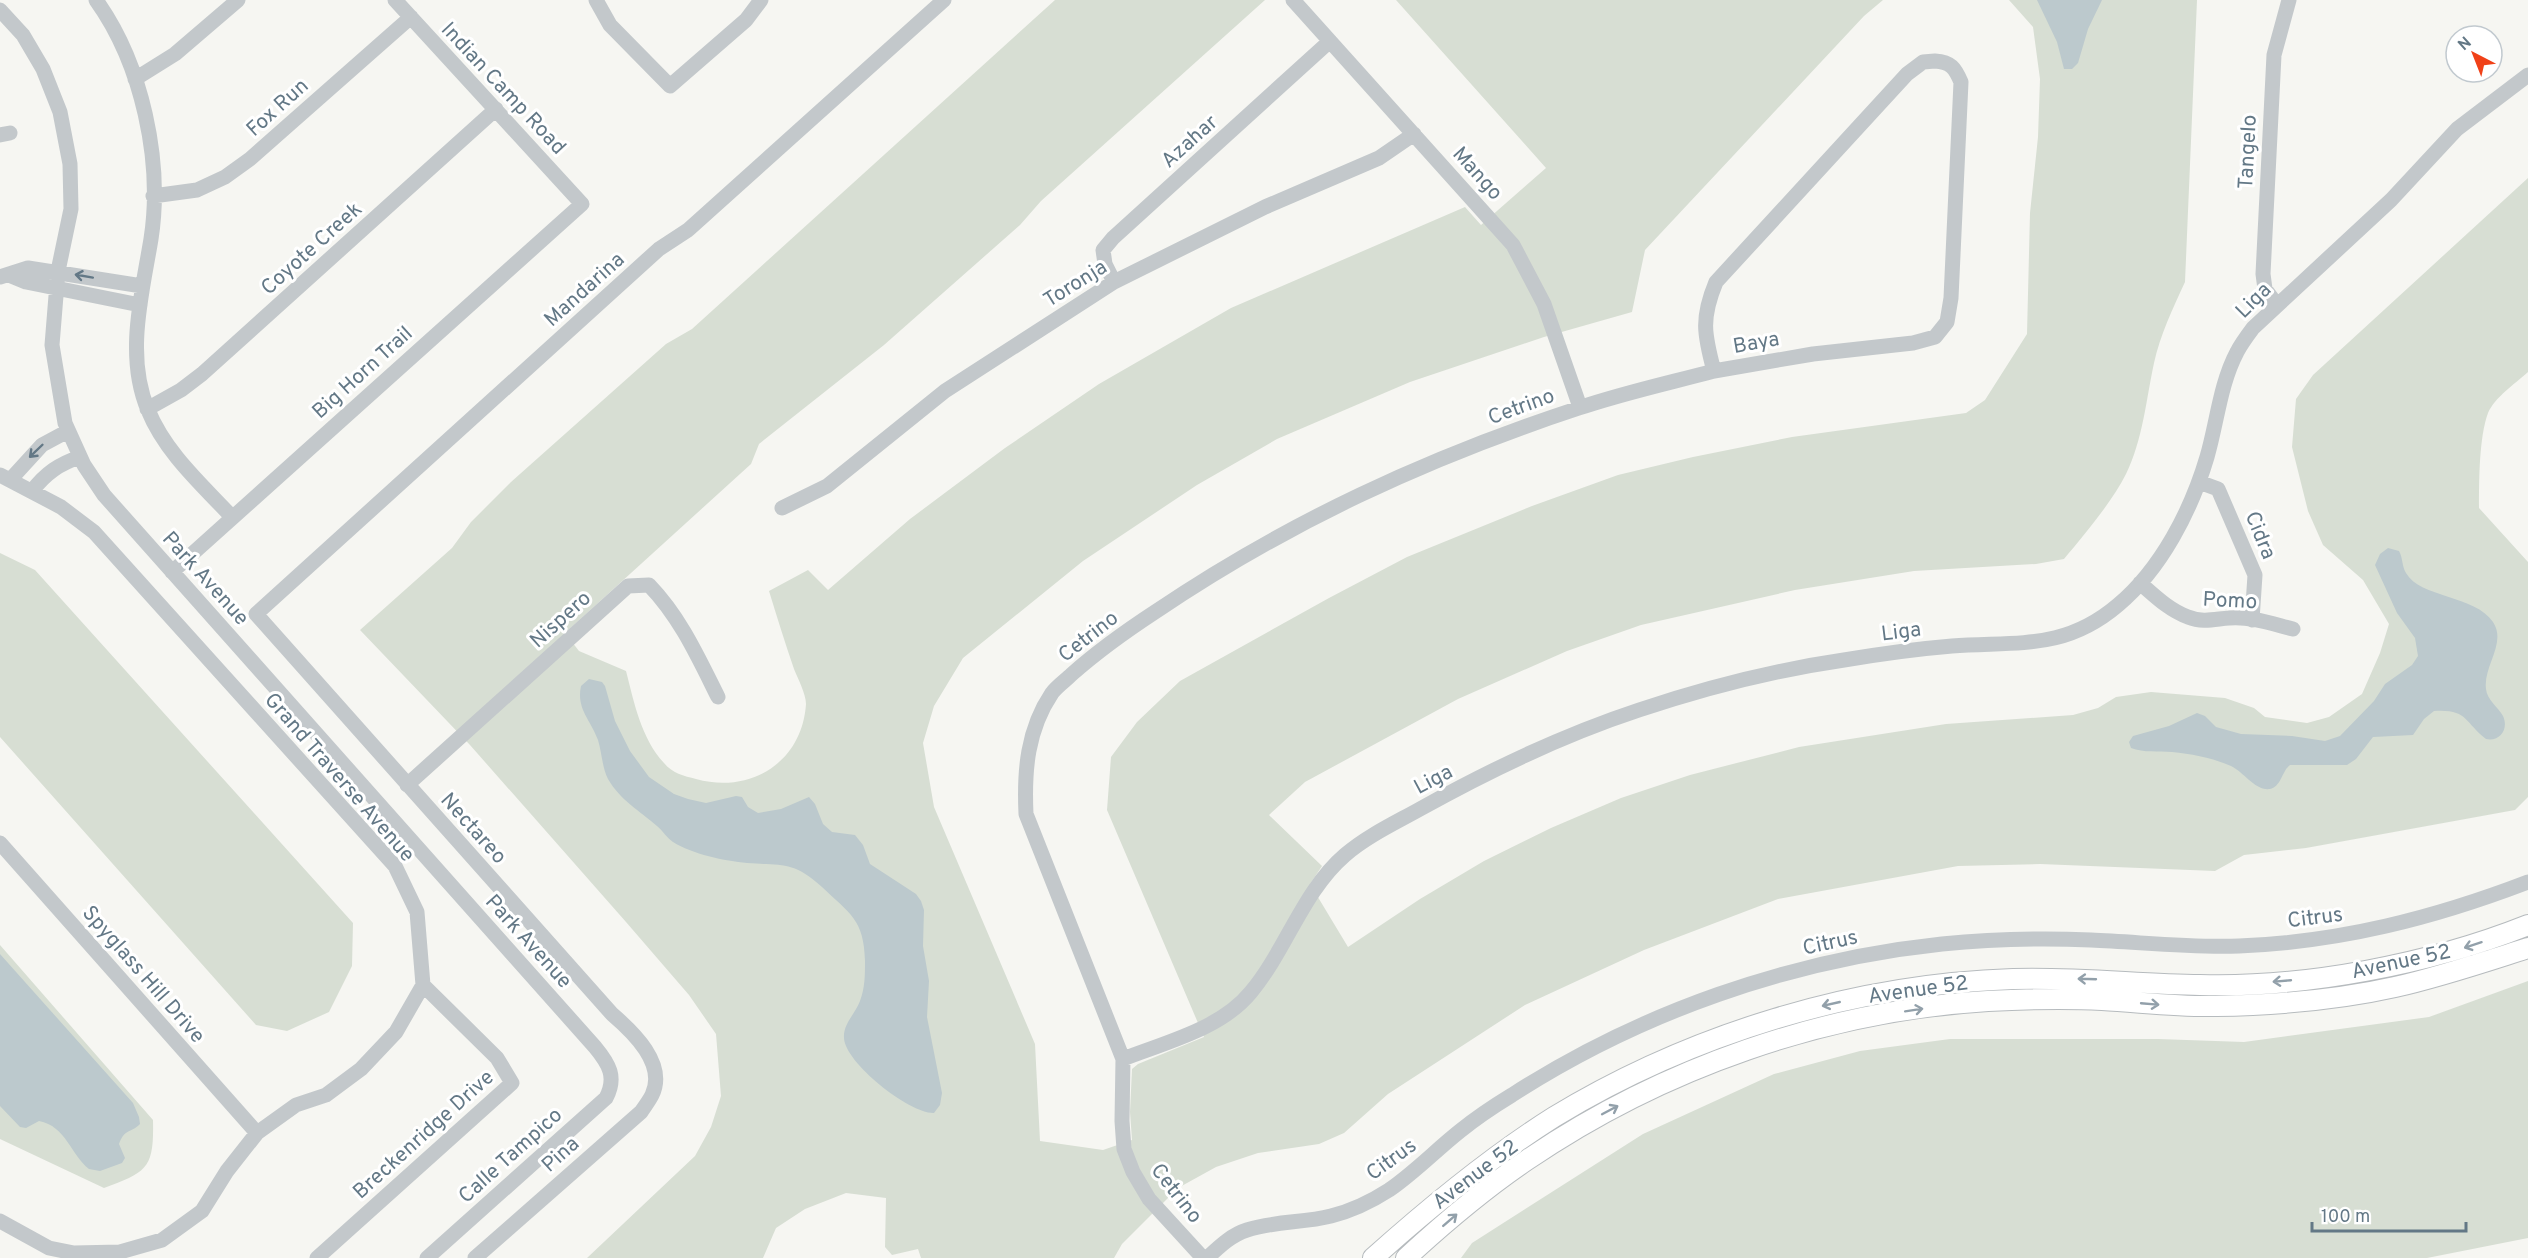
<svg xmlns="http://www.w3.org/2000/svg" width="2528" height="1258" font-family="Overpass,sans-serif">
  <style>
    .green { fill: #d7ded3 }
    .water { fill: #bcc9cd }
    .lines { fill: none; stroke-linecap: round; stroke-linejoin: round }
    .major-casing { stroke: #b6bbbe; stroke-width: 22 }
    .minor { stroke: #c3c8cb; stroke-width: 15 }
    .major { stroke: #fff; stroke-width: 20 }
    .oneway { stroke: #637886 }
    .oneway2 { stroke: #92a0aa }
    .labels { text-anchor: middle; stroke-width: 6; stroke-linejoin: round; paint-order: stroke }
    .street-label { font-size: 21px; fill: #637886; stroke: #fff }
  </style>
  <rect width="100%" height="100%" fill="#f6f6f2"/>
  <path class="green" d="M1055 0H1265L1041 201 1020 225 884 345 759 444 751 464 565 633 579 651 626 671C634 702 641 738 664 763 672 773 684 776 696 779 750 794 802 763 806 704 806 694 798 679 794 669 785 643 777 617 769 591L808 570 828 590 910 519 1005 448 1099 384 1231 308 1465 207 1481 225 1546 168 1396 0H1883L1864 16 1645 250 1632 312 1544 337 1410 382 1277 439 1197 485 1083 561 963 658 934 706 923 743 934 807 1035 1044 1040 1141 1103 1150 1132 1140 1130 1112 1132 1069 1138 1064 1204 1037 1107 810 1111 757 1137 722 1180 681 1329 598 1407 557 1532 506 1618 475 1693 457 1792 437 1966 413 1985 400 2027 334 2030 213 2038 137 2040 79 2033 27 2009 0H2197L2185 282C2173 308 2160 335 2154 363 2146 400 2143 439 2126 474 2112 502 2084 535 2064 559L2036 564 1914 571 1795 590 1641 625 1567 651 1458 699 1305 782 1269 815 1322 866 1310 884 1348 947 1420 899 1484 861 1551 828 1621 798 1690 775 1799 747 1946 724 2073 715 2098 708 2116 697 2151 692 2225 698 2254 708 2265 717 2307 723 2329 717 2362 694 2380 653 2389 624 2363 580 2323 545 2308 511 2292 447 2296 399 2313 375 2528 178V372C2515 384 2495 397 2488 413 2479 437 2479 482 2479 508L2528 562V797L2515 810 2306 848 2244 855 2215 871 2040 864 1958 866 1778 899 1644 950 1525 1005 1388 1094 1344 1133 1319 1144 1258 1153 1216 1167 1178 1188 1122 1244 1114 1258H921L918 1249 892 1255 885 1247 886 1198 846 1193 805 1209 776 1228 763 1258H587L695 1156 711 1127 721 1096 716 1034 689 995 626 922 470 745 360 630 452 548 471 522 511 482 666 344 692 329Z
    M0 553 35 570 353 923 352 966 329 1012 287 1031 256 1025 0 737Z
    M0 945 153 1120C154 1168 148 1172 104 1188L0 1139Z
    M2528 981V1238L2427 1258H1461L1472 1243 1643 1134 1774 1074 1860 1051 1950 1039H2158L2244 1042 2429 1017Z"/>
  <path class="water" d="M2037 0H2102L2088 29 2078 63 2072 69H2064L2057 42Z
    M2388 548 2399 551C2403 558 2402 567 2406 573 2420 598 2475 595 2493 622 2507 643 2483 666 2486 689 2487 700 2498 707 2503 716 2509 729 2500 742 2486 739 2464 722 2468 709 2434 711L2424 719 2413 735 2373 737 2356 759 2347 765H2290C2282 771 2281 787 2270 789 2255 791 2244 772 2231 766 2213 758 2192 754 2172 752 2158 751 2144 753 2131 748L2129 742 2133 736 2169 726 2197 713 2205 716 2216 727 2241 734 2292 736 2325 741 2340 736 2374 701 2385 684 2412 665 2418 656 2415 638 2397 613 2375 565 2380 554Z
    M589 679 602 682 605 686 615 721 630 751 649 777 674 794 688 799 706 803 736 796 742 797 748 807 758 813 781 809 809 797 815 804 823 824 832 832 855 835 863 845 870 864 916 894 921 901 924 910 923 946 929 981 927 1017 942 1093 940 1105 934 1113C910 1114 845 1063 844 1038 843 1024 855 1014 860 1001 865 988 865 975 865 961 864 919 850 914 822 887 792 860 783 866 747 863 725 861 692 854 673 842 667 838 663 831 657 826 640 811 620 800 608 779 602 767 602 753 598 740 591 720 576 709 581 686Z
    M0 954 133 1103 139 1117 140 1124C130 1134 125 1128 119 1144L125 1158 122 1163 100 1171 89 1169C71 1155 66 1126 39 1121L26 1128 20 1127 0 1106Z"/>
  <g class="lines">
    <g class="major-casing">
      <path id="major" d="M1373 1258C1430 1207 1489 1158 1554 1117 1691 1034 1854 984 2013 979 2076 977 2137 984 2200 985 2305 988 2430 964 2528 925
        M1406 1258C1444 1223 1484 1189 1527 1160 1662 1068 1825 1011 1988 1001 2026 999 2064 998 2102 1000 2140 1002 2178 1007 2216 1006 2275 1005 2337 1000 2395 987 2440 977 2484 962 2528 948"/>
    </g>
    <path class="minor" d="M96 0C142 64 163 161 151 239 142 294 125 356 148 410 165 452 201 484 232 517
      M596 0 610 25 670 86 746 20 761 0
      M1293 0 1513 245 1544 304 1580 407
      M0 10 23 35 43 69 60 112 70 164 71 209 58 271 52 345 65 423 84 465 104 495 595 1047C609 1064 617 1077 606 1098L427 1258
      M1935 61C1951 62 1955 68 1961 82L1951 298 1947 322 1935 337 1913 343 1813 354 1714 371C1704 334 1701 318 1716 282L1907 74 1923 62Z
      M135 79 175 54 238 0
      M0 135 10 133
      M153 196 197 190 225 177 250 159 411 17
      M9 275 26 282 140 305
      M0 277 28 268 142 286
      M1114 282 1105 264 1103 250 1113 238 1330 41
      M2277 305 2265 289 2263 274 2274 55 2289 0
      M147 409 181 390 202 374 496 109
      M0 475 61 507 94 532 395 866 417 912 423 985 396 1032 361 1069 326 1095 296 1105 257 1133 227 1171 202 1211 162 1240 120 1252 74 1253 49 1248 0 1221
      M10 480 42 445 68 431
      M2199 482 2218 489 2255 575 2252 620
      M32 491C46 473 59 464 80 457
      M782 508 827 486 945 391 1114 282 1265 207 1379 158 1414 134
      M172 572 582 204 395 0
      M2140 583C2155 596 2169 610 2188 617 2203 623 2215 619 2229 618 2250 616 2273 624 2293 629
      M407 785 628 586 649 585C680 617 698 657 718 697
      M0 843 257 1133
      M1123 1059C1166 1042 1221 1029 1251 992 1286 950 1303 891 1345 855 1367 836 1395 823 1420 809 1490 770 1563 735 1639 710 1705 688 1775 670 1844 660 1880 654 1916 649 1952 646 2017 641 2064 651 2118 605 2161 569 2191 511 2207 457 2217 423 2220 384 2237 352 2241 344 2247 336 2253 328L2391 200 2457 129 2528 75
      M317 1258 512 1083 497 1058 423 985
      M475 1258 641 1112C645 1106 649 1101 652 1095 667 1064 633 1032 612 1014L256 614 659 249 688 230 944 0
      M1203 1258 1149 1199 1133 1172 1124 1149 1122 1121 1123 1059 1026 814C1024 771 1027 730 1052 693 1057 686 1066 680 1072 674 1098 651 1126 631 1155 612 1288 522 1427 458 1579 408 1623 393 1669 383 1714 371
      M1207 1258C1219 1247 1231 1235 1247 1230 1274 1221 1304 1223 1331 1216 1351 1211 1372 1201 1389 1190 1414 1173 1436 1150 1460 1131 1476 1118 1494 1106 1512 1095 1641 1012 1790 960 1942 944 1992 939 2041 938 2091 940 2140 942 2190 948 2239 946 2340 942 2434 918 2528 882"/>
    <use href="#major" class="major"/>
  </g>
  <defs><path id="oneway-shaft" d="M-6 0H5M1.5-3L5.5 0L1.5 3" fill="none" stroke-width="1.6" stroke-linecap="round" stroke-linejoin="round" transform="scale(1.5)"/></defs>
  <g class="oneway">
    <use href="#oneway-shaft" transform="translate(84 276) rotate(-170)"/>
    <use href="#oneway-shaft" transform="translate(36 451) rotate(136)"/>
  </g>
  <g class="oneway2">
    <use href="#oneway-shaft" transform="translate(2473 945) rotate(162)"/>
    <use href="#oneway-shaft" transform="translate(2087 979) rotate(-178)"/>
    <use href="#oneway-shaft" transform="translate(2282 981) rotate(175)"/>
    <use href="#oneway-shaft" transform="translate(1831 1004) rotate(167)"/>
    <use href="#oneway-shaft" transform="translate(2150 1004) rotate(5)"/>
    <use href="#oneway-shaft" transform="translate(1914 1010) rotate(-9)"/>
    <use href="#oneway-shaft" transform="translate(1610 1110) rotate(-28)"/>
    <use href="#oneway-shaft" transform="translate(1450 1220) rotate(-41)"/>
  </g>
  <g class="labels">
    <g class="street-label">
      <text transform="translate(504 88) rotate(47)" y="7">Indian Camp Road</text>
      <text transform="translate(277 107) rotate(-42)" y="7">Fox Run</text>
      <text transform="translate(1189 141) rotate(-42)" y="7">Azahar</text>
      <text transform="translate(2247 152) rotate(-87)" y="7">Tangelo</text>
      <text transform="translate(1478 173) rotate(48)" y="7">Mango</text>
      <text transform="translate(311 248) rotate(-42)" y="7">Coyote Creek</text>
      <text transform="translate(1075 283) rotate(-32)" y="7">Toronja</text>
      <text transform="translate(584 289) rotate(-42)" y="7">Mandarina</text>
      <text transform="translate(2253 300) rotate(-45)" y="7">Liga</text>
      <text transform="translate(1756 342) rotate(-10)" y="7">Baya</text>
      <text transform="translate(362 372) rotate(-42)" y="7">Big Horn Trail</text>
      <text transform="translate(1521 406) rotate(-20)" y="7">Cetrino</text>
      <text transform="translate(2261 535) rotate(68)" y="7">Cidra</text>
      <text transform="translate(206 578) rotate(48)" y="7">Park Avenue</text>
      <text transform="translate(2230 600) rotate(3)" y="7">Pomo</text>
      <text transform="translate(560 619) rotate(-42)" y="7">Nispero</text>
      <text transform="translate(1901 631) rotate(-7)" y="7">Liga</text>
      <text transform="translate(1088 636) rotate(-38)" y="7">Cetrino</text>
      <text transform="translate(340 777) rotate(49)" y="7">Grand Traverse Avenue</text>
      <text transform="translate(1433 779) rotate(-28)" y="7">Liga</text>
      <text transform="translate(474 828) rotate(48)" y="7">Nectareo</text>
      <text transform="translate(2315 917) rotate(-7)" y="7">Citrus</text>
      <text transform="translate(529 941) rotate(48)" y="7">Park Avenue</text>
      <text transform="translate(1830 942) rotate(-12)" y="7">Citrus</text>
      <text transform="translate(2401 961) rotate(-12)" y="7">Avenue 52</text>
      <text transform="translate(144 974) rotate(49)" y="7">Spyglass Hill Drive</text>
      <text transform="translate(1918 989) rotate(-8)" y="7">Avenue 52</text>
      <text transform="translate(423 1134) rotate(-42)" y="7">Breckenridge Drive</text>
      <text transform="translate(560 1154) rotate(-42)" y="7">Pina</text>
      <text transform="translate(510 1155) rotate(-42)" y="7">Calle Tampico</text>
      <text transform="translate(1391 1159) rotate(-36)" y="7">Citrus</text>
      <text transform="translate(1475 1174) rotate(-37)" y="7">Avenue 52</text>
      <text transform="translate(1177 1193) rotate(52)" y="7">Cetrino</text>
    </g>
  </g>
  <g transform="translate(2474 54) rotate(318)"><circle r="28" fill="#ffffff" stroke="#c1c9cf" stroke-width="1.5"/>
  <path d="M0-4.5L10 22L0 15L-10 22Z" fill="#f04118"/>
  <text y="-9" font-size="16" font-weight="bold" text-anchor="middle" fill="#637886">N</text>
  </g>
  <path d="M2312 1222v9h154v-9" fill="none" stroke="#637886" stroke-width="3"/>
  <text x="2321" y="1222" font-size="18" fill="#637886" stroke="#ffffff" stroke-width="4.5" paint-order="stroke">100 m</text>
</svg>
